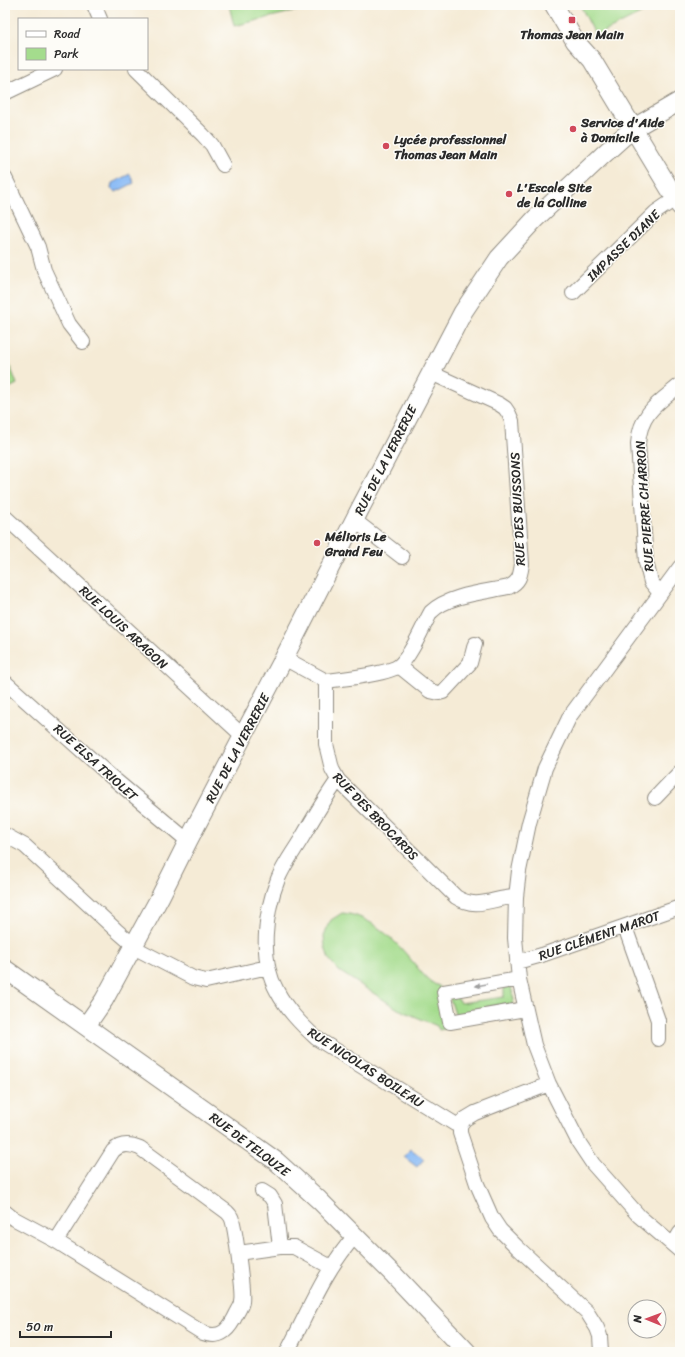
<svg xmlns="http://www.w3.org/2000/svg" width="685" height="1357" font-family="Sriracha,sans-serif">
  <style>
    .green { fill: #a4dc8d; stroke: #68845c }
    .water { fill: #88baf5; stroke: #5a7290 }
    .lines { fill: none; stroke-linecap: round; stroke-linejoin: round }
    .minor-casing { stroke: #908b80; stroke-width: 16 }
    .tertiary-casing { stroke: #908b80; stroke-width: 20 }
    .minor { stroke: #fff; stroke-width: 14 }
    .tertiary { stroke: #fff; stroke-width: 18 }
    .oneway { fill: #a0a0a0 }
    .poi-dot { fill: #d1495b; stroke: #fdfcf7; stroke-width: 1.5 }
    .labels { text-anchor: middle; stroke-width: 3; stroke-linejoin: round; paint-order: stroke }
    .poi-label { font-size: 13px; font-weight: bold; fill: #2b2b2b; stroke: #fdfcf7; text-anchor: start }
    .street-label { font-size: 13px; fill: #2b2b2b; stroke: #fdfcf7 }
  </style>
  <rect width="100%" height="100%" fill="#fdfcf7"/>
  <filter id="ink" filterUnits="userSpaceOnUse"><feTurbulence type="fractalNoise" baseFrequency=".025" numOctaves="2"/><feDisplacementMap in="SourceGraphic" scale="8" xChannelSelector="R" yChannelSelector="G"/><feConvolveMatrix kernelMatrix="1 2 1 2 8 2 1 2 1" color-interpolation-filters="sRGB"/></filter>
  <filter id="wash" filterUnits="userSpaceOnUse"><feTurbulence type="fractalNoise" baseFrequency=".012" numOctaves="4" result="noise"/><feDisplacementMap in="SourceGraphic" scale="16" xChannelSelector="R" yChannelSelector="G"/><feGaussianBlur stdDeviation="0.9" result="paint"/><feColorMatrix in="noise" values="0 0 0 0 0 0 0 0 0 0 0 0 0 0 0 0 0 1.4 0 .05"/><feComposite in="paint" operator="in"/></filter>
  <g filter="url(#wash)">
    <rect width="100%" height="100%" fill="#f5ebd6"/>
    <path class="green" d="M229 5H320L234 26Z
      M580 5H658L596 36Z
      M5 353 17 384 5 390Z
      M342 913C370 915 395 940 412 961 420 970 427 982 439 986L449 1028 439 1030 437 1026 398 1009 339 971 329 959 325 947 324 936 328 925 331 920Z
      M511 986 514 1000 511 1007 456 1017 449 996 456 995 460 1003 504 997V988Z"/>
    <path class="water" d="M130 174 134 183 116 192 111 189 112 183Z
      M411 1149 424 1159 417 1167 404 1157Z"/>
  </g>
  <g filter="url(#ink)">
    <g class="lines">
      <g class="minor-casing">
        <path id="minor" d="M94 5 100 19
          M136 69 203 135 212 145 223 165
          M5 93 55 69
          M5 178 38 247 44 270 69 324 83 342
          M573 293 656 212 675 199
          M5 517 243 736
          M354 520 402 557
          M680 567 570 716 545 768 529 823 519 871 516 897 515 938 519 979 534 1045 549 1084 579 1143 593 1164 639 1216 680 1251
          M660 593 651 582 646 562 638 444C640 413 658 403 680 385
          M284 658 326 681V744L332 769 338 780 456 897C478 911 493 897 516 897
          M399 666 430 691 439 693 443 692 470 663 475 644
          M326 681C342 679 390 674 400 665 412 654 423 626 431 612 448 595 486 592 509 587 520 581 520 576 522 564L512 421 509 414 505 408 499 404 431 373
          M5 682 108 774 188 841
          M338 780C325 798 314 817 303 836 295 850 284 864 278 879 265 912 259 959 277 991 287 1010 301 1024 316 1038L455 1124 460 1125
          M655 798 680 772
          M5 835 25 846 116 930 139 950 193 978 206 981 268 967
          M625 927 658 1020V1039
          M517 962 542 955 680 907
          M519 979 444 992 450 1022 525 1009
          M549 1084 475 1113 465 1119 460 1125V1133L477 1184 492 1218 500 1230 517 1247 587 1312 597 1328 600 1336 601 1352
          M262 1191 270 1196 275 1204 280 1247
          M5 1212 11 1217 56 1241 203 1333C222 1340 230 1328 237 1313 239 1309 242 1305 242 1301 244 1293 235 1224 231 1217 230 1215 228 1213 227 1212L140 1148C130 1144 121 1143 113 1151L56 1241
          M673 1245 680 1233
          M238 1253 280 1247H294L331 1267
          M287 1352C308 1313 325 1269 355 1236"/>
      </g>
      <g class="tertiary-casing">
        <path id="tertiary" d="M554 5 575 41 592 60 680 206
          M5 969 276 1161 319 1200 394 1275 467 1352
          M86 1026 104 1000 160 897 188 841 284 658 361 507 463 312 499 258 535 219 603 155 623 137 639 125 680 101"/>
      </g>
      <use href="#minor" class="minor"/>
      <use href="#tertiary" class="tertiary"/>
    </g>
    <defs><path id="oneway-solid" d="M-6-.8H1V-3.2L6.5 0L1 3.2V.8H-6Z"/></defs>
    <use class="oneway" href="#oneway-solid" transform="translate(481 985) rotate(170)"/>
  </g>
  <g class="poi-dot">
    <rect x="568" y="16" width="8" height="8" rx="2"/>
    <circle cx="573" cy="129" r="4"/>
    <circle cx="386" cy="146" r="4"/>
    <circle cx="509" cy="194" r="4"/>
    <circle cx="317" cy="543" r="4"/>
  </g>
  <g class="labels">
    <g class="poi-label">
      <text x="572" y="39" text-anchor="middle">Thomas Jean Main</text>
      <text x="581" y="127">Service d'Aide<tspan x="581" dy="15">à Domicile</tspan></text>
      <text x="394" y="144">Lycée professionnel<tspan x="394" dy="15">Thomas Jean Main</tspan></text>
      <text x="517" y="192">L'Escale Site<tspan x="517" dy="15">de la Colline</tspan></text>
      <text x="325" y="541">Mélioris Le<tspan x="325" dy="15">Grand Feu</tspan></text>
    </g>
    <g class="street-label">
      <text transform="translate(623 245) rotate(-44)" y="5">IMPASSE DIANE</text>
      <text transform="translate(385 460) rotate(-63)" y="5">RUE DE LA VERRERIE</text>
      <text transform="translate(644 506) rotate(-94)" y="5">RUE PIERRE CHARRON</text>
      <text transform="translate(517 509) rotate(-93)" y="5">RUE DES BUISSONS</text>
      <text transform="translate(124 627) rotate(43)" y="5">RUE LOUIS ARAGON</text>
      <text transform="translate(237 748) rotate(-62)" y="5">RUE DE LA VERRERIE</text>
      <text transform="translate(96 762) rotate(42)" y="5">RUE ELSA TRIOLET</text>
      <text transform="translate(376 816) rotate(46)" y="5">RUE DES BROCARDS</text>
      <text transform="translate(599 935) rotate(-19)" y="5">RUE CLÉMENT MAROT</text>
      <text transform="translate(366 1067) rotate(33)" y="5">RUE NICOLAS BOILEAU</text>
      <text transform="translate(250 1144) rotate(37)" y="5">RUE DE TELOUZE</text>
    </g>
  </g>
  <rect width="685" height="1357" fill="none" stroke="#fdfcf7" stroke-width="20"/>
  <rect x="18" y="18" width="130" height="52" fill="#fdfcf7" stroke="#a9a8a5"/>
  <rect x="26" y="31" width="20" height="6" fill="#ffffff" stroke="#a9a8a5"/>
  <text x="54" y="38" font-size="12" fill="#2b2b2b">Road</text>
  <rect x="26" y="48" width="20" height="12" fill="#a4dc8d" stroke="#a9a8a5"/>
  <text x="54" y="58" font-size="12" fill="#2b2b2b">Park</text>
  <g transform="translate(647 1319) rotate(271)"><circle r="19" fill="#fdfcf7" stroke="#a9a8a5"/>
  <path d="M0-3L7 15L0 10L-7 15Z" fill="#d1495b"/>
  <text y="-6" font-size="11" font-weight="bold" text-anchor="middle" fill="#2b2b2b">N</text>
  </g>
  <path d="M20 1331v6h91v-6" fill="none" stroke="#2b2b2b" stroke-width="2"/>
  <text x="26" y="1331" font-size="12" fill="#2b2b2b" stroke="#fdfcf7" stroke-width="3" paint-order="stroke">50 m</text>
</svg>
